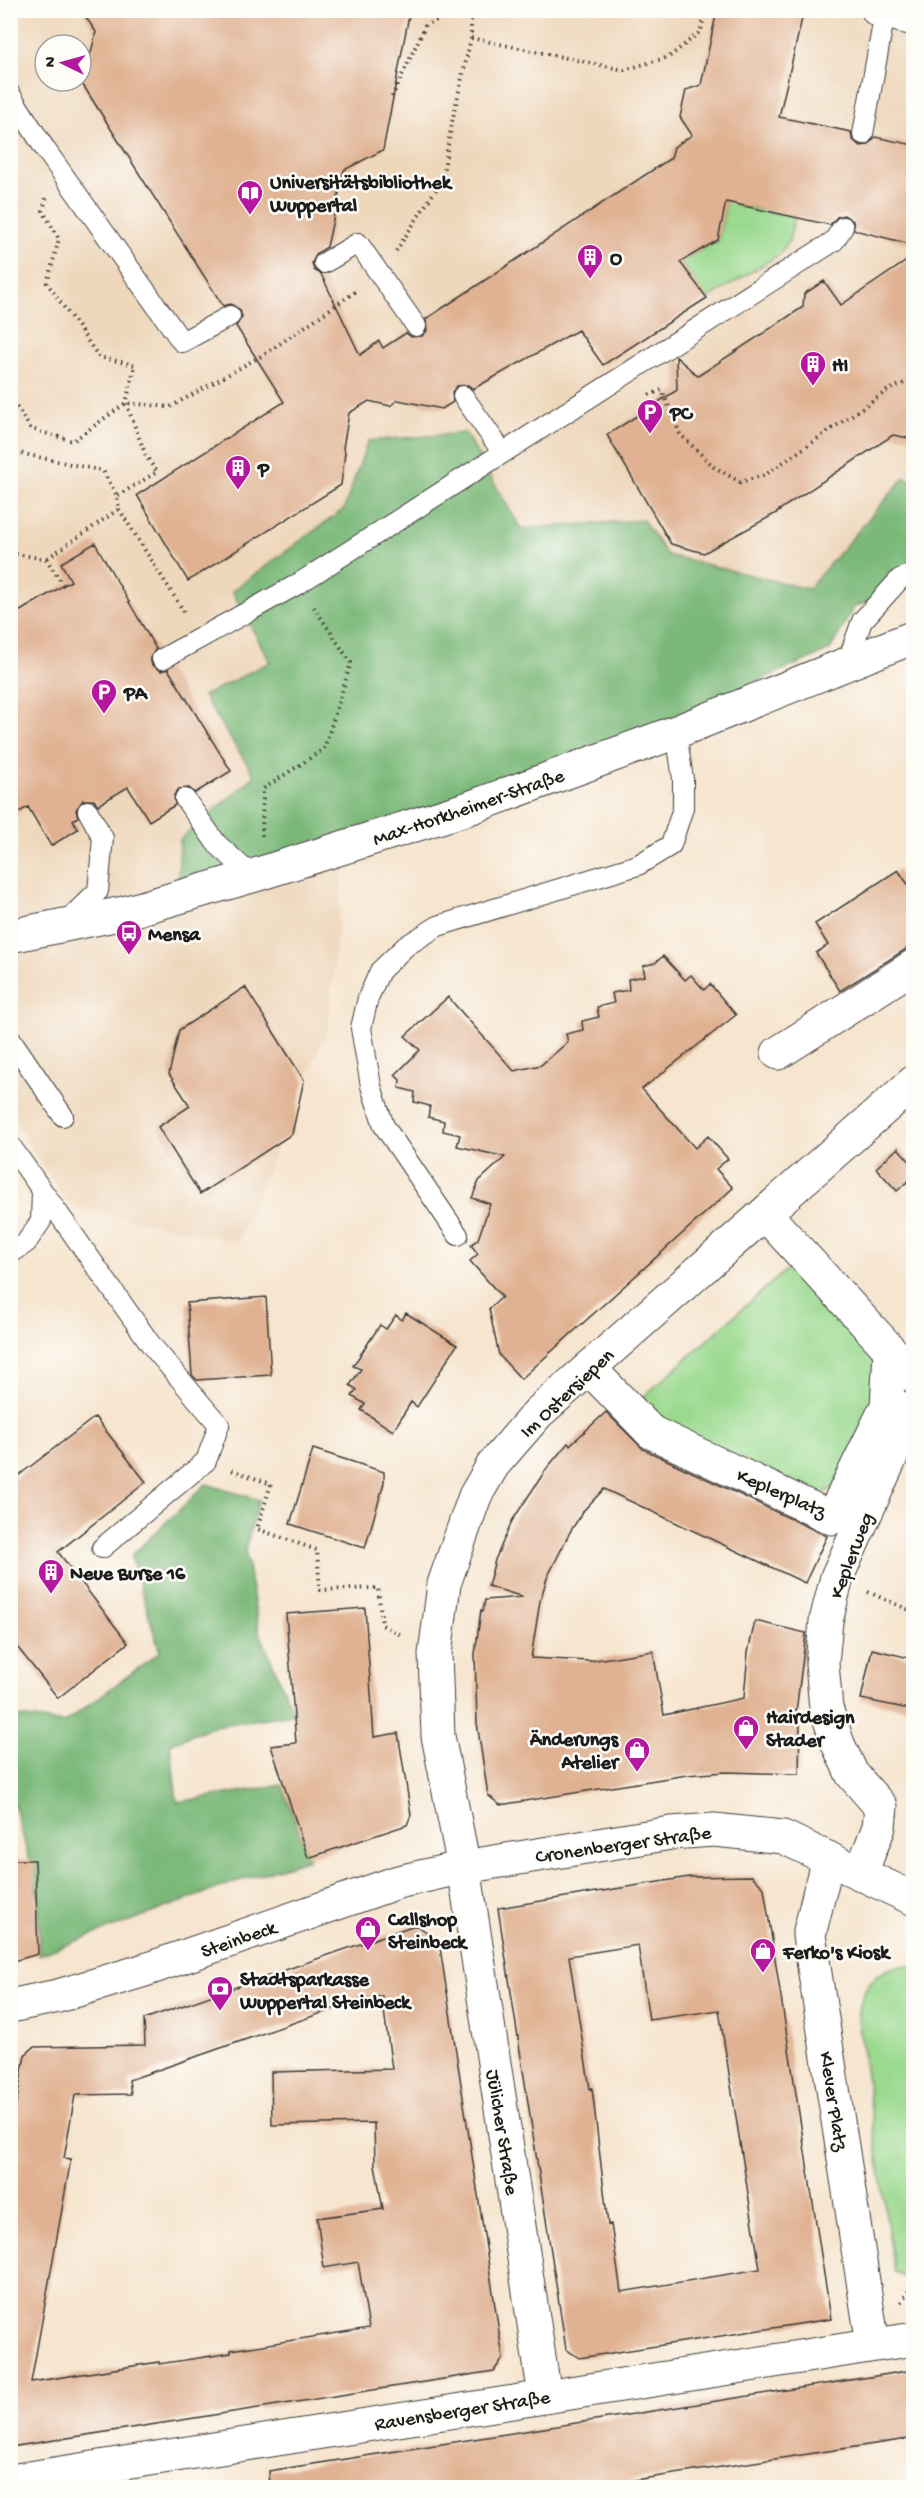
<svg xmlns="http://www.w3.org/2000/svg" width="924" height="2498" font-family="'Gochi Hand',sans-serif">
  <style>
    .built { fill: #eed7bb; fill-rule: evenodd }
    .green { fill: #9ad98e; stroke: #5b7a55; stroke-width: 1.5 }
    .forest { fill: #7bb979; stroke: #4c6a4a; stroke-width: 1.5 }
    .building { fill: #e0b293; fill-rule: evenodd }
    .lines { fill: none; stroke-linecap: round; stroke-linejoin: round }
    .lane-casing { stroke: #3d3a37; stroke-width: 22 }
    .street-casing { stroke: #3d3a37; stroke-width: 35 }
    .secondary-casing { stroke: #3d3a37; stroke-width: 35 }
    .path { stroke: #3d3a37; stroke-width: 4; stroke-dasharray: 1.5 4.5; stroke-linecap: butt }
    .lane { stroke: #fff; stroke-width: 20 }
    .street { stroke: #fff; stroke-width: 33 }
    .secondary { stroke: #fff; stroke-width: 33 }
    .labels { text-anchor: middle; stroke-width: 5; stroke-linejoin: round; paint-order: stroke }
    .poi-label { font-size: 20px; font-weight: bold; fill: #1c1c1c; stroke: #fdfcf7; text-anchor: start }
    .street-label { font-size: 20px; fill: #1c1c1c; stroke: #fdfcf7 }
  </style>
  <rect width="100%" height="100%" fill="#fdfcf7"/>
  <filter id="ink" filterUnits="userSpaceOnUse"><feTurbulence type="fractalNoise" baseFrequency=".0167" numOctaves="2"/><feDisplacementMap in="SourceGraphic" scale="12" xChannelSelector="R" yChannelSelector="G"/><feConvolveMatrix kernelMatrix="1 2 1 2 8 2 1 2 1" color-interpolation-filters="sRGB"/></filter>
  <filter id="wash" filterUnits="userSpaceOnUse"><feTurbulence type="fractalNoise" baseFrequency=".008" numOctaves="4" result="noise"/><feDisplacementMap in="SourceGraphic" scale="24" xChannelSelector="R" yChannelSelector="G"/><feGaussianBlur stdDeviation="1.35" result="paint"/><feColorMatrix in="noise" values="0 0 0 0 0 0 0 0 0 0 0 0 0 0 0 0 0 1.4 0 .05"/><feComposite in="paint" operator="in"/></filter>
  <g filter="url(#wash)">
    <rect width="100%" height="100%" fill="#f6e5cf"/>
    <path class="built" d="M11 11H913V586L351 789 328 1028 237 1242 68 1205 11 1116ZM45 45H81V81H45Z"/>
    <path class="green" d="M726 187 737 205 794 217 789 241 779 255 707 299 680 262 718 240 726 204 720 192Z
      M795 1262 871 1346 877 1400 834 1488 821 1494 805 1491 668 1425 641 1399Z
      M897 1966H913V2284L894 2271 858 2019C861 1990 868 1976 897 1966Z"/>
    <path class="forest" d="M465 433 521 529 643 520 667 555 808 589 905 477 913 482V586L854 607 830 650 647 729 423 810 178 883 180 839 255 776 203 696 270 662 232 591 344 509 368 441Z
      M206 1484 259 1500 245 1550 259 1631 294 1714 214 1726 170 1744 177 1802 282 1785 309 1859 232 1883 39 1955V1899L15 1806H11V1716L64 1723 160 1652 131 1556Z"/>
    <g id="blocks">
      <path class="building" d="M81 10H410L383 150 344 170 327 247 317 253 312 263 314 270 321 274 360 355 379 341 383 348 406 333 411 337 422 336 427 331 426 319 671 158 674 147 692 135 680 117 686 90 701 85 717 10H804L779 117 851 132 852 139 860 146 868 145 875 137 914 145V245L854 230 853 221 844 215 837 217 830 225 726 202 718 240 680 262 707 298 603 365 578 330 473 389 468 385 457 386 452 392 453 402 442 409 398 400 390 406 369 401 349 413 343 448 345 452 341 485 188 581 137 495 284 402 236 326 242 317 240 310 231 304 223 306 83 85 96 32Z
        M914 256V439L893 435 779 510 780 511 704 553 671 544 607 435 677 390 676 357 698 376 803 307 804 294 824 281 841 305Z
        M95 543 156 649 150 658 152 665 161 671 168 669 231 771 195 793 189 788 179 789 174 795 175 805 149 821 128 787 98 805 94 800H83L76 810 78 817 73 820 78 829 51 846 28 807 10 817V617L71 581 61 563Z
        M898 870 914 893V944L840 991 816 953 828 945 815 924Z
        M663 956 685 980 691 975 704 990 710 984 736 1015 642 1089 695 1148 708 1136 728 1159 716 1169 733 1188 521 1379 499 1355 489 1309 502 1297 470 1261 478 1254 471 1245 478 1239 490 1204 472 1198 479 1181 505 1157 457 1146 460 1135 443 1131 444 1121 428 1117 430 1106 414 1102 415 1092 399 1088 400 1080 395 1075 420 1050 405 1036 448 997 514 1071 541 1065 568 1042 566 1034 583 1030 582 1021 599 1017 597 1007 614 1003 612 993 629 990 628 979 645 976 643 966 655 963Z
        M245 987 304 1080 292 1134 200 1194 158 1127 190 1106 169 1074 179 1030Z
        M898 1148 914 1166V1176L897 1191 876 1168Z
        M266 1297 271 1375 197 1380 192 1375 187 1303Z
        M406 1313 457 1345 417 1407 411 1402 393 1431 361 1410 365 1404 352 1396 357 1390 350 1385 361 1369 353 1366 380 1325 386 1329 396 1315 402 1320Z
        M606 1412 643 1449 827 1536 805 1583 604 1489 584 1510 570 1532 547 1578 540 1601 531 1658 590 1661 653 1651 664 1715 744 1698 748 1652 755 1621 806 1633 795 1720 800 1721 799 1774 725 1772 687 1775 500 1805 488 1795 477 1723 475 1654 481 1610 483 1611 485 1600 523 1597 488 1586 495 1560 512 1521 547 1468 568 1443 570 1445Z
        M95 1417 146 1482 58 1552 128 1643 58 1698 10 1638V1482Z
        M313 1449 384 1472V1483L365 1548 290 1524Z
        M365 1608 374 1737 398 1733 411 1815 407 1825 308 1858 271 1746 296 1743 286 1614Z
        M872 1649 914 1659V1710L861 1699Z
        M10 1860H35L38 1954 10 1962Z
        M752 1876 764 1888 831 2319 579 2358 566 2349 498 1908 689 1877ZM638 1945 649 2020 719 2010 760 2269 621 2292 611 2224 608 2225 592 2088 590 2089 569 1956Z
        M412 1926H418L439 1941 503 2358 494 2371 10 2447V2137L25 2055 34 2047 145 2045 144 2019ZM382 1996 392 2069 271 2072 272 2125 374 2123 375 2165 383 2209 317 2218 324 2268 358 2262 369 2328 231 2350V2353L159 2364V2362L31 2382 71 2159 64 2158 75 2095 131 2094 129 2080 356 2001Z
        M914 2370V2438L588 2487H270L269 2471Z"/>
    </g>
  </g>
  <g filter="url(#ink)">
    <use href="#blocks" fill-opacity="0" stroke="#3d3a37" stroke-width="1.5"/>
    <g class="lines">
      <g class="lane-casing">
        <path id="lane" d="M10 94 45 149 182 342 230 316
          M863 134 885 12
          M324 263 358 243 416 326
          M463 396 503 453
          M162 659 298 584 834 241 843 227
          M847 663 862 621 900 579 914 573
          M185 799 217 844 252 876
          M66 922 98 891 103 838 88 811
          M10 1038 63 1116
          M10 1145 152 1346 219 1425 206 1461 102 1548
          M458 1235 384 1126 371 1086 361 1028 368 998 380 971 406 946 438 926 638 865 671 845 683 808V779L676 732
          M10 1254 26 1243 41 1221 42 1191"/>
      </g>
      <g class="street-casing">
        <path id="street" d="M878 10 914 19
          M10 936 124 913 252 876 469 808 676 732 914 637
          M778 1053 914 966
          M766 1215 914 1376
          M590 1369 651 1432 832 1518 887 1406 890 1351
          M828 1858 809 1935 873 2345
          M861 1873 879 1827 881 1807 852 1774 838 1744 826 1708 822 1664 826 1621 837 1577 914 1406
          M545 2396 464 1867 438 1736 435 1654 444 1584 475 1496 493 1465 538 1413 914 1082
          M10 2481 914 2339"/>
      </g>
      <g class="secondary-casing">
        <path id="secondary" d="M10 2006 58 1996 145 1970 398 1882 464 1867 671 1833 714 1830 783 1837 914 1899"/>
      </g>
      <path class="path" d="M471 38 624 70 669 57 701 31 705 10
        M392 97 426 24 465 10
        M46 198 43 211 59 239 47 283 99 357 135 365 126 403 146 456 157 472 117 496
        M396 251 442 180 452 122 471 38V10
        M649 395 662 390 680 434 714 467 740 482 765 475 888 390 914 379
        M10 397 31 429 73 441 126 403 170 407 265 354 358 290
        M10 451 103 471 117 496 119 509 46 559
        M119 509 186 615
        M10 553 46 559 64 586
        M262 836 263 789 324 749 351 663 314 607
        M232 1470 271 1484 257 1529 317 1550 320 1590 378 1588 382 1625 403 1636
        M868 1592 914 1612
        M914 2019 909 2027 914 2051
        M901 2302 914 2283"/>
      <use href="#lane" class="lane"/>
      <use href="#street" class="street"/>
      <use href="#secondary" class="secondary"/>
    </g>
  </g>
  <defs>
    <g id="library-pin" transform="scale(1.35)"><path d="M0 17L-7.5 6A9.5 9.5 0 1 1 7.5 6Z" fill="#b5179e" stroke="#fdfcf7"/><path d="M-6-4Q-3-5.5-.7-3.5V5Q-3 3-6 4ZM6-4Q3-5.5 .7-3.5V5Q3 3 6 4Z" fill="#fff"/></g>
    <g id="building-pin" transform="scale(1.35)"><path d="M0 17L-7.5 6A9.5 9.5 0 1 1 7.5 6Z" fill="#b5179e" stroke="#fdfcf7"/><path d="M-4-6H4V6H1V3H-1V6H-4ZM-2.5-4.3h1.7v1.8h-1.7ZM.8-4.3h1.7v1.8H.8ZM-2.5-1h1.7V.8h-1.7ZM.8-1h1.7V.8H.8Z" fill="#fff"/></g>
    <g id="parking-pin" transform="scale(1.35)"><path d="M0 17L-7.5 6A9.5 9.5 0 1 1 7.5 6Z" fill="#b5179e" stroke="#fdfcf7"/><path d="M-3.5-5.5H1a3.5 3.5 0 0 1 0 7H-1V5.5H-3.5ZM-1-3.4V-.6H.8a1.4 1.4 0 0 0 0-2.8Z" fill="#fff"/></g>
    <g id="bus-pin" transform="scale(1.35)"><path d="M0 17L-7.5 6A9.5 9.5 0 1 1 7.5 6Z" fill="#b5179e" stroke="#fdfcf7"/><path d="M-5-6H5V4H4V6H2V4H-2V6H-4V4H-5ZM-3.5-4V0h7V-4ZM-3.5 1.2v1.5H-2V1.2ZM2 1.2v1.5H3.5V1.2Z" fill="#fff"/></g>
    <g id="shop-pin" transform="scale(1.35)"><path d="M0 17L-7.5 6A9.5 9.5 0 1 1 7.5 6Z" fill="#b5179e" stroke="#fdfcf7"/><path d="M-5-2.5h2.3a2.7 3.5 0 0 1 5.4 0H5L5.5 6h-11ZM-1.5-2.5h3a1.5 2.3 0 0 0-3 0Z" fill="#fff"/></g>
    <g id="bank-pin" transform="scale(1.35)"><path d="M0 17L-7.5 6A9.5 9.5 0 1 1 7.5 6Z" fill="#b5179e" stroke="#fdfcf7"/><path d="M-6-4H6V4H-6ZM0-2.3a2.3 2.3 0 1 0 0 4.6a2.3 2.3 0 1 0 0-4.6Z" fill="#fff"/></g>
  </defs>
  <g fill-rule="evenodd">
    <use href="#library-pin" x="250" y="193"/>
    <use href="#building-pin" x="590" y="257"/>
    <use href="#building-pin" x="813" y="364"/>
    <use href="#parking-pin" x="650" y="412"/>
    <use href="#building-pin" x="238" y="468"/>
    <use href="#parking-pin" x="104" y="692"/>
    <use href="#bus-pin" x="129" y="933"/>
    <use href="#building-pin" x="51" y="1572"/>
    <use href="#shop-pin" x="746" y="1728"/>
    <use href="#shop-pin" x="637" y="1750"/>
    <use href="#shop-pin" x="368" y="1929"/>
    <use href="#shop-pin" x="763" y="1951"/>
    <use href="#bank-pin" x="220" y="1989"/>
  </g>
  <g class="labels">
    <g class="poi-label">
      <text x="270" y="188">Universitätsbibliothek<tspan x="270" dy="23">Wuppertal</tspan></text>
      <text x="610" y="264">O</text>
      <text x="832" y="371">HI</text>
      <text x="670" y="419">PC</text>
      <text x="258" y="475">P</text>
      <text x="124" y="699">PA</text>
      <text x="148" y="940">Mensa</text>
      <text x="70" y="1579">Neue Burse 16</text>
      <text x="766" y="1723">Hairdesign<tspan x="766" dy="23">Stader</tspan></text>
      <text x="618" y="1745" text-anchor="end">Änderungs<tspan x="618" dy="23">Atelier</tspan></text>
      <text x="388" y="1925">Callshop<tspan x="388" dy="23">Steinbeck</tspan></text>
      <text x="783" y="1958">Ferko's Kiosk</text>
      <text x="240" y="1985">Stadtsparkasse<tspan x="240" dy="23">Wuppertal Steinbeck</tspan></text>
    </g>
    <g class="street-label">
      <text transform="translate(468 806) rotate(-19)" y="7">Max-Horkheimer-Straße</text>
      <text transform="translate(566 1392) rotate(-43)" y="7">Im Ostersiepen</text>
      <text transform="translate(782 1492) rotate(24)" y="7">Keplerplatz</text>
      <text transform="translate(850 1555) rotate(-69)" y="7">Keplerweg</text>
      <text transform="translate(623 1843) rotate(-8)" y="7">Cronenberger Straße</text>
      <text transform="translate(238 1938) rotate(-19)" y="7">Steinbeck</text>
      <text transform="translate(835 2101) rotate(81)" y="7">Klever Platz</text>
      <text transform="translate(504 2132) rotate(81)" y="7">Jülicher Straße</text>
      <text transform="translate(462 2409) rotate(-9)" y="7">Ravensberger Straße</text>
    </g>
  </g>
  <rect width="924" height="2498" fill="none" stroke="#fdfcf7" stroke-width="36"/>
  <g transform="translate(63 63) rotate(275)"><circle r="28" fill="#fdfcf7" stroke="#a3a29f" stroke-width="1.5"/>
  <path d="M0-4.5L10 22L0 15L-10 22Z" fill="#b5179e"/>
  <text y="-9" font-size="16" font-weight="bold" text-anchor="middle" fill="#1c1c1c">N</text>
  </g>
</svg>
